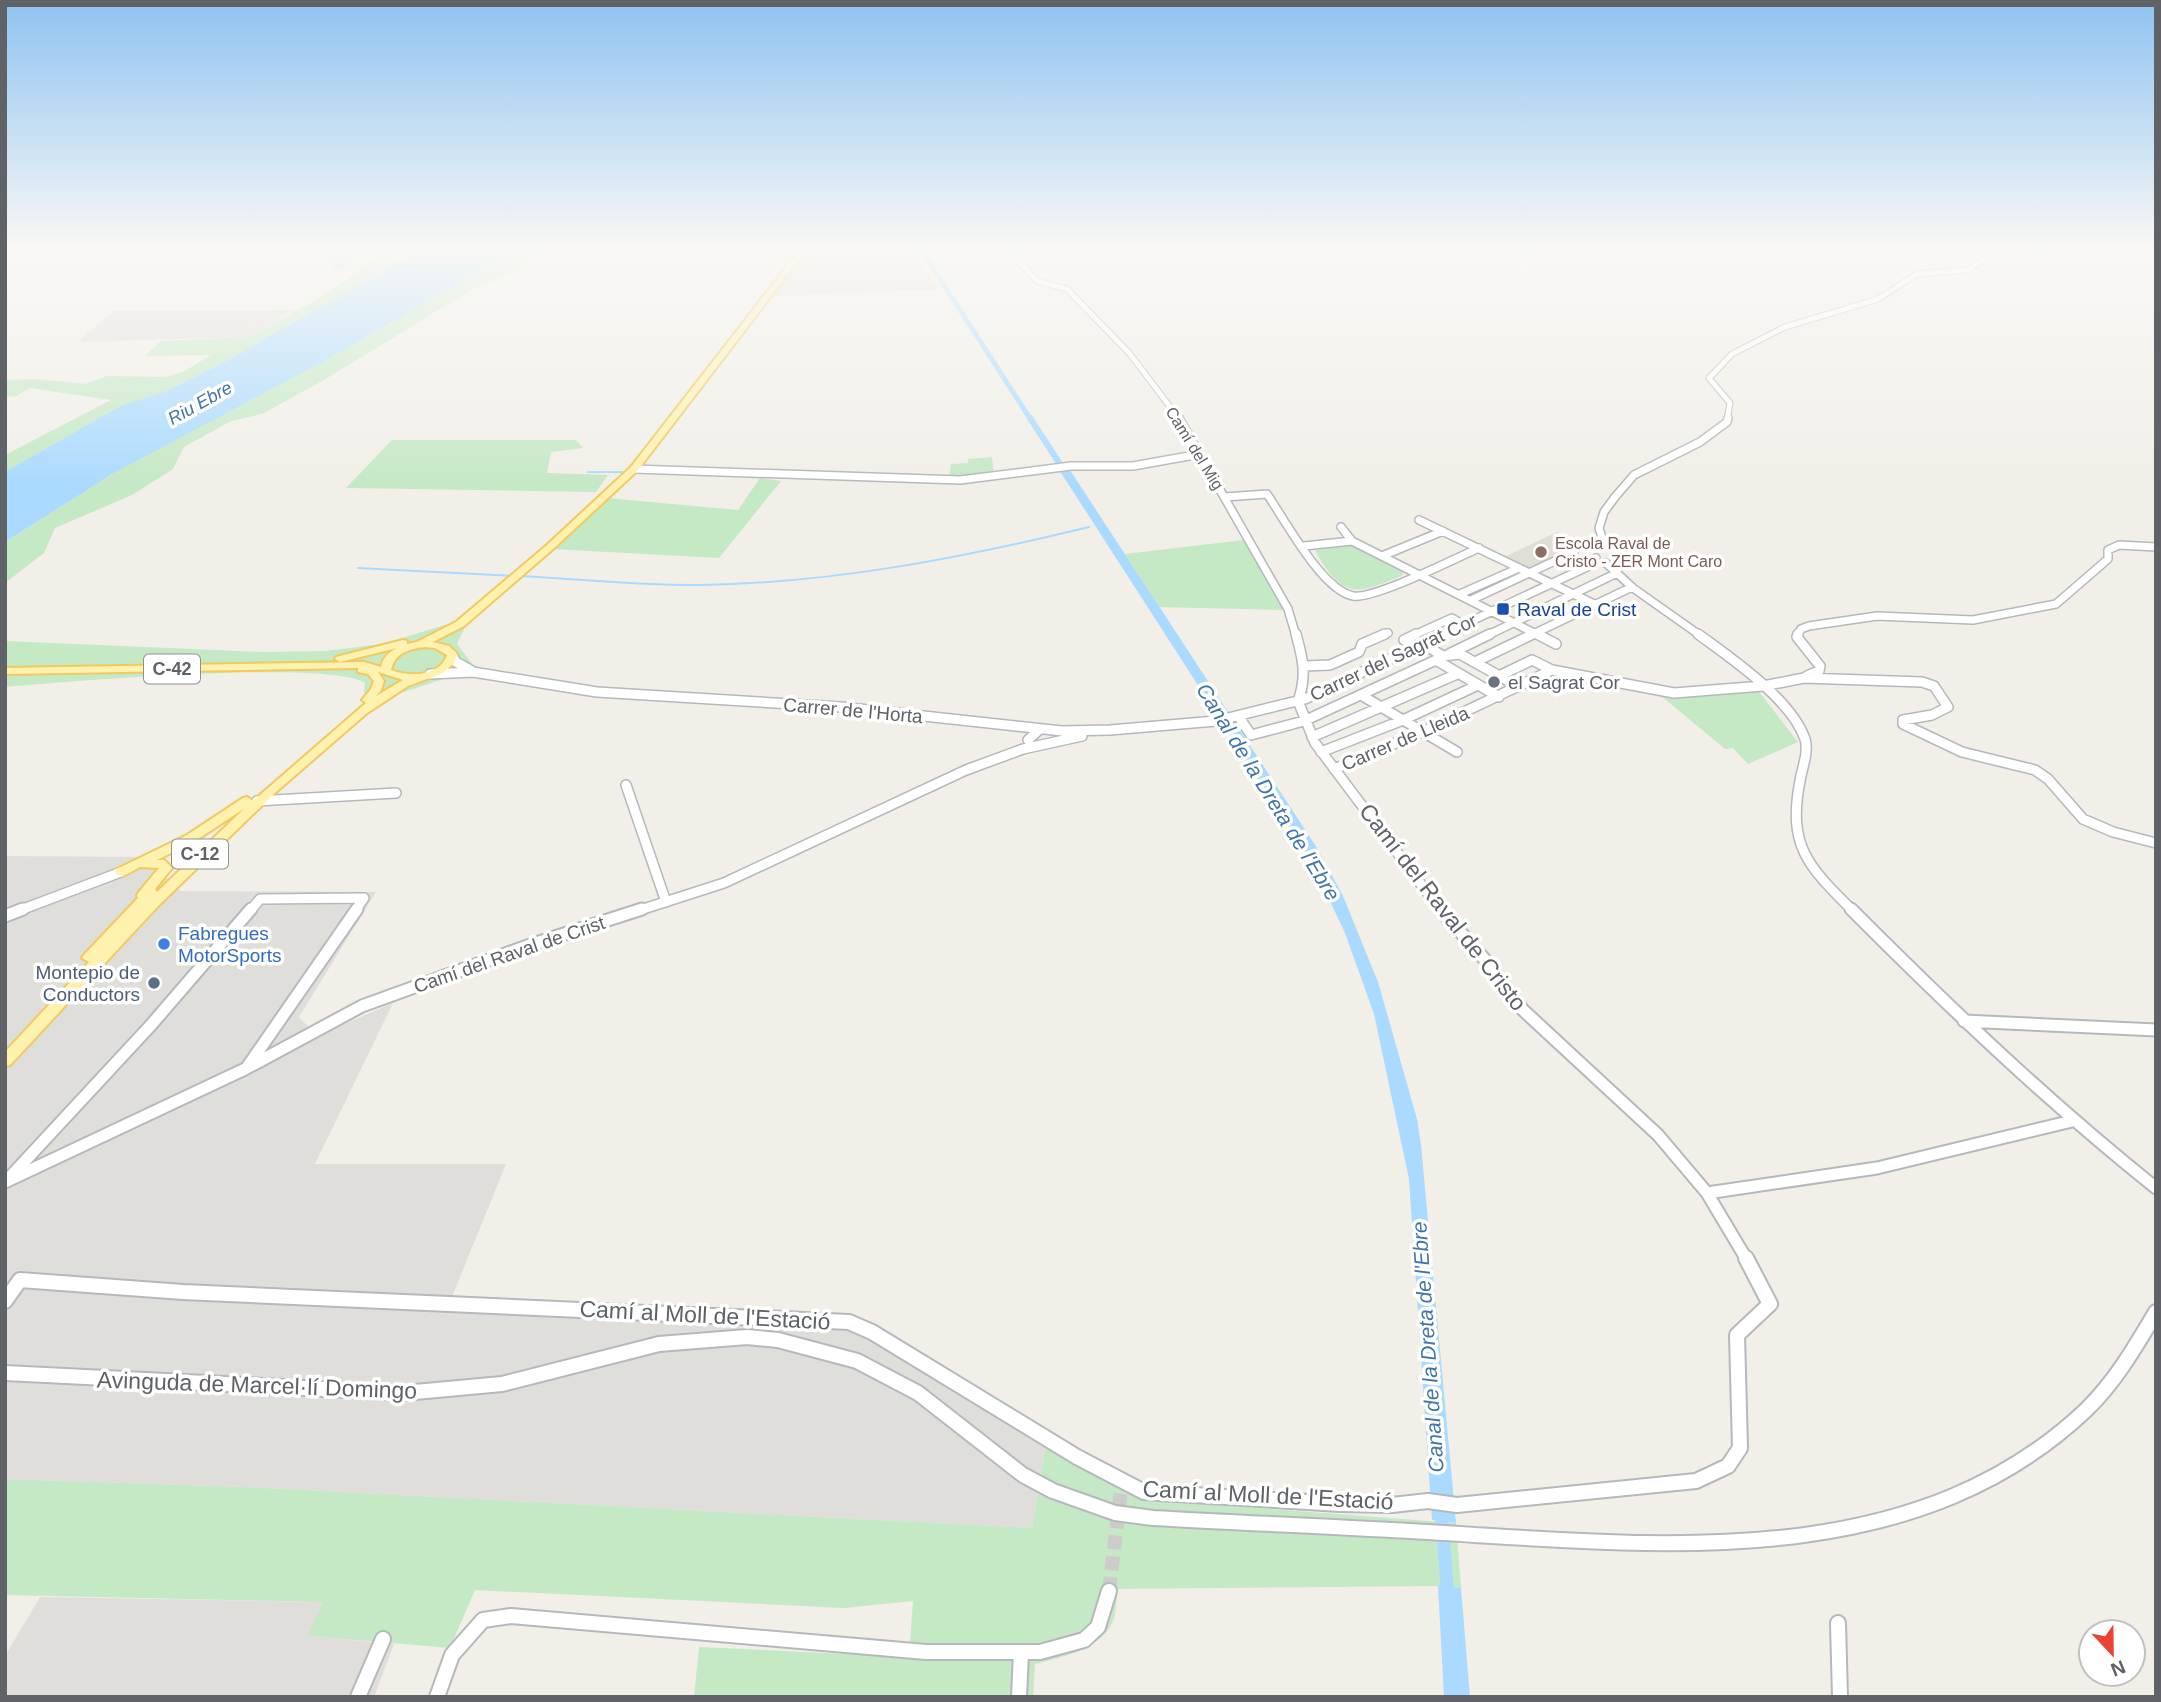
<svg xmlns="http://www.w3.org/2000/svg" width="2161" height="1702" font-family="Helvetica,sans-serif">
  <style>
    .industrial { fill: #e0deda }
    .education { fill: #e1ded6 }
    .green { fill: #c5e8c5 }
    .water { fill: #aadaff }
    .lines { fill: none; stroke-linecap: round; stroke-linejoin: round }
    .stream { stroke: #aadaff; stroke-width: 2 }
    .canal-far2 { stroke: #aadaff; stroke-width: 5 }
    .canal-far1 { stroke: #aadaff; stroke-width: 6 }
    .canal { stroke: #aadaff; stroke-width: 13 }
    .minor-tunnel { stroke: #ccccc8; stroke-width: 14; stroke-dasharray: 14 7; stroke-linecap: butt }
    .minor-far4-casing { stroke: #b5b8bc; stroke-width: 7 }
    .minor-far3-casing { stroke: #b5b8bc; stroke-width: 10 }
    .minor-far2-casing { stroke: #b5b8bc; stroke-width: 12 }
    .minor-far1-casing { stroke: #b5b8bc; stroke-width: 15 }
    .minor-casing { stroke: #b5b8bc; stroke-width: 18 }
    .major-casing { stroke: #f2c960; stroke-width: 4 }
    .minor-far4 { stroke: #fff; stroke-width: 5 }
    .minor-far3 { stroke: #fff; stroke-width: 7 }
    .minor-far2 { stroke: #fff; stroke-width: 9 }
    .minor-far1 { stroke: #fff; stroke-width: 11 }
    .minor { stroke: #fff; stroke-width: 14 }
    .major { fill: #fff2af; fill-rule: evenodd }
    .education-dot { fill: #8d6e63; stroke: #fff; stroke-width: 2.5 }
    .transit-dot { fill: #1a4fb4; stroke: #fff; stroke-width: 2.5 }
    .worship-dot { fill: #6b7280; stroke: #fff; stroke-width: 2.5 }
    .shop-dot { fill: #3f7fe0; stroke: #fff; stroke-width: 2.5 }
    .service-dot { fill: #5c6f8a; stroke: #fff; stroke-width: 2.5 }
    .labels { text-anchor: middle; stroke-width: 7; stroke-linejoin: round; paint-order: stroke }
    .far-street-label { font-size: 16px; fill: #5f6368; stroke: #fff }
    .far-education-label { font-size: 16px; fill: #785e54; stroke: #fff; text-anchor: start }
    .far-water-label { font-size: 18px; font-style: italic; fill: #4174aa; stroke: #fff }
    .shield { fill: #fff; stroke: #8f9295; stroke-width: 2 }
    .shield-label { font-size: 18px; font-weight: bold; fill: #5f6368 }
    .transit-label { font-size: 19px; fill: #164399; stroke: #fff; text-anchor: start }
    .street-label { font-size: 19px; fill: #5f6368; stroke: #fff }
    .worship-label { font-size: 19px; fill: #5b616d; stroke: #fff; text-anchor: start }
    .shop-label { font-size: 19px; fill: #366cbe; stroke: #fff; text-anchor: start }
    .service-label { font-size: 19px; fill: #4e5e75; stroke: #fff; text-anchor: end }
    .water-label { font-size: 21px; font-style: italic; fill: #4174aa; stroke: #fff }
    .near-street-label { font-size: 23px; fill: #5f6368; stroke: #fff }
  </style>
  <rect width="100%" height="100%" fill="#f1efe8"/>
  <path class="industrial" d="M807 248H911L939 289 772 296Z
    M295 310 248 337 78 342 113 311Z
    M5 856 141 857 181 891 376 892 299 1017 317 1036 393 1003 315 1164H506L447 1309 849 1328 1046 1445 1032 1528 244 1487 5 1479Z
    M40 1597 323 1602 309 1636 394 1644 374 1697H5V1656Z"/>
  <path class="education" d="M1557 532 1578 546 1530 569 1504 557Z"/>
  <path class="green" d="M337 248H366L345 268 335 271 328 259Z
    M395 248H424L226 361 167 391 122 405 5 472V455L111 400 30 388 16 396 5 397V380L36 379 85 384 107 376 165 377 183 372 211 355 145 356 161 341 248 337 309 304 356 273 363 265Z
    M516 248H540L519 270 471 290 324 380 262 414 231 421 184 447 173 469 132 495 55 528 44 553 5 583V542L114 473 489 266 507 260Z
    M392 440H576L583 448 551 452 547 473 608 475 596 492 346 488Z
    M992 457 994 477 949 478 951 464 968 463V459Z
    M760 478 781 481 719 558 552 549 607 498 738 510Z
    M1244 540 1285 610 1159 607 1125 554Z
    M1347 544 1403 571V575C1355 596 1342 599 1315 550Z
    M445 625H466L457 644 473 665 483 669 474 678 449 677 404 692 364 693 365 683C327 659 64 682 5 687V641L263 652 325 651 382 644Z
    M1756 688 1798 742 1748 764 1733 748 1725 749 1660 695Z
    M1046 1445 1138 1499 1456 1523 1461 1588 1438 1586 1117 1589C1116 1600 1117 1613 1112 1623 1100 1650 1061 1657 1035 1664L1033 1697H694L699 1647 909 1657 913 1601 844 1608 475 1590 450 1648 308 1636 323 1602 5 1595V1479L244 1487 1032 1528Z"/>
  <path class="water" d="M424 248H516L507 260 489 266 322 362 114 473 5 542V472L122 405 167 391 226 361Z
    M1066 464 1317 848 1343 896 1378 982 1417 1119 1421 1145 1456 1523 1432 1520 1409 1179 1374 1014 1345 933 1310 859 1056 465Z
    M1438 1586 1461 1588 1470 1697H1444Z"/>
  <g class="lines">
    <path class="stream" d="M337 269 348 248
      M588 472H623
      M358 568 514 576
      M520 576C580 579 640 586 701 585 832 583 962 558 1089 527"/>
    <path class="canal-far2" d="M920 248 1031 420"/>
    <path class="canal-far1" d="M1030 418 1065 472"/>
    <path class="canal" d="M1441 1510 1448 1597"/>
    <path class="minor-tunnel" d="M1109 1591 1122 1482"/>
    <g class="minor-far4-casing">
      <path id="minor-far4" d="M1006 248 1037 281 1067 289 1130 354 1180 420
        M1727 420 1730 403 1709 378 1732 354 1785 327 1878 299 1917 274 1968 270 2000 248"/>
    </g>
    <g class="minor-far3-casing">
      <path id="minor-far3" d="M1179 418 1288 609 1296 636
        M634 469 960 480 1071 466H1133L1200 454
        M1225 497 1267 494C1285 520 1322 590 1353 596 1373 600 1456 558 1479 548
        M1419 520 1615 614
        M1341 527 1352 541
        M1304 546 1352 541 1540 636
        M1382 556 1443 531
        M1606 563 1633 588 1701 636
        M1617 571 1623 558 1603 541 1599 528 1604 512 1615 497 1634 475 1700 442 1727 422 1728 418
        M1460 594 1519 568
        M1471 600 1574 552
        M1381 636 1388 633
        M1412 636 1452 618 1464 625
        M1439 636 1587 567 1596 558
        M1486 636 1617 573
        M1529 636 1632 587
        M1797 636 1801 629 1809 626 1877 616 1973 620 2056 604 2108 559V550L2119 545 2156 547"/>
    </g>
    <g class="minor-far2-casing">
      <path id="minor-far2" d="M1296 634C1303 659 1307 676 1298 701L1315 743 1441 911
        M1416 634 1404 640 1417 647
        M1537 634 1556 644
        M1698 634C1732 659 1791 699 1805 739 1809 752 1802 768 1800 781 1787 847 1809 867 1853 911
        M1798 634 1797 637 1820 666 1819 671 1807 676
        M1423 644 1443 656 1460 654 1519 687
        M1449 654 1490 634
        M452 655 456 662 472 671
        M1440 658 1436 660 1499 697
        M1475 662 1533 634
        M1305 666 1330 665 1359 652 1362 644 1385 634
        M430 674 473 672 597 692 841 707 1062 731 1110 730 1216 721 1305 699 1443 634
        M1499 676 1532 660 1552 670 1674 693 1763 686 1804 678 1922 682 1934 686 1948 707 1932 715 1903 720V724L1962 752 2035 770 2048 779 2083 819 2113 832 2156 843
        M1361 695 1457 752
        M1239 717 1251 735 1304 721 1436 660
        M1312 737 1457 674
        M1028 740 1040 729
        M1321 752 1403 720 1478 685
        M1334 769 1422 732 1552 670
        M626 785 666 902
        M257 801 396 793
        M18 911 121 872
        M250 911 260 899 364 898 355 911
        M637 911 724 883 966 770 1023 749 1082 736"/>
    </g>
    <g class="minor-far1-casing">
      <path id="minor-far1" d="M1440 909 1486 961 1523 1010 1658 1135 1707 1193 1747 1260
        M1851 909C1949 1007 2048 1102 2156 1188
        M5 916 23 909
        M1964 1021 2156 1030
        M248 1066 357 909
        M10 1177 151 1025 251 909
        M5 1182 245 1069 362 1006 530 945 642 909
        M1707 1193 1877 1168 2072 1121"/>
    </g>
    <g class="minor-casing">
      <path id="minor" d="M5 1301 20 1280 183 1292 849 1322 872 1332 1077 1457 1144 1492 1340 1504 1392 1505 1428 1501 1457 1505 1696 1481 1728 1466 1740 1448 1737 1335 1770 1304 1746 1258
        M5 1373 404 1393 502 1384 659 1344 747 1337 778 1340 857 1361 918 1393 1023 1475 1053 1491 1115 1513 1153 1518C1260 1524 1368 1528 1475 1535 1685 1548 1921 1566 2086 1410 2115 1382 2136 1346 2156 1312
        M1838 1623 1840 1697
        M358 1697 383 1639
        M437 1697 452 1655 483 1620 511 1616 926 1652H1040L1084 1640 1098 1627 1109 1591
        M1019 1697 1021 1652"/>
    </g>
    <g class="major-casing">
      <path id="major" d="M801 248H808L637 471 553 549 464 626 433 642 449 646 457 654 454 663 443 673 408 686 367 713 276 792 159 905 10 1065 5 1066V1052L89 962 82 958 84 955 138 898 137 895 139 892 159 868 140 867 125 875H117L115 872 117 869 187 835 243 798 247 797 253 801 366 703 362 700 371 689 374 681 368 674 358 672V668L5 674V668L364 662 381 667C383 657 389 652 397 648L340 662 335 659 336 657 403 640 407 641V644L417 642 456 622 547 545 631 467ZM425 647 435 648 447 655C440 677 409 677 391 670 395 653 408 649 425 647ZM378 672 403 680 376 696 381 690 384 681ZM245 808 157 892 155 889 172 868 164 860H157L195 841Z"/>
    </g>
    <use href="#minor-far4" class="minor-far4"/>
    <use href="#minor-far3" class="minor-far3"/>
    <use href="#minor-far2" class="minor-far2"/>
    <use href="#minor-far1" class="minor-far1"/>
    <use href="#minor" class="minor"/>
    <use href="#major" class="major"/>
  </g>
  <linearGradient id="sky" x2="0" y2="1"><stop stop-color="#8fc3f1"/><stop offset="0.51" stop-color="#f9f8f5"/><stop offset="1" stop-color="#f9f8f5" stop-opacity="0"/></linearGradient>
  <rect width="2161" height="487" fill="url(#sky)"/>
  <circle class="education-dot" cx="1541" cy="552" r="7"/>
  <rect class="transit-dot" x="1496" y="602" width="14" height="14" rx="3.5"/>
  <circle class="worship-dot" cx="1494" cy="682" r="7"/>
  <circle class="shop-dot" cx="164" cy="944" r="7"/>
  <circle class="service-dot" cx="154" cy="983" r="7"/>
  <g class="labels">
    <g class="far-street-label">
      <text transform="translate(1195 448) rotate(58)" y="6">Camí del Mig</text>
    </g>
    <g class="far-education-label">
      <text x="1555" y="549">Escola Raval de<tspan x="1555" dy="18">Cristo - ZER Mont Caro</tspan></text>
    </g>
    <g class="far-water-label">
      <text transform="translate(200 403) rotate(-29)" y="6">Riu Ebre</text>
    </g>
    <g class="shield">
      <rect x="144" y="654.5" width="56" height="29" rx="5"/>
      <rect x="172" y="839.5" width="56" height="29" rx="5"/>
    </g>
    <g class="shield-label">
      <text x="172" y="675">C-42</text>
      <text x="200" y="860">C-12</text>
    </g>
    <g class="transit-label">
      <text x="1517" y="616">Raval de Crist</text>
    </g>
    <g class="street-label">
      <text transform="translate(1393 657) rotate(-25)" y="7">Carrer del Sagrat Cor</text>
      <text transform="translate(853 710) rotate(5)" y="7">Carrer de l'Horta</text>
      <text transform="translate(1405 738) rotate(-23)" y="7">Carrer de Lleida</text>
      <text transform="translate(509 954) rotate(-19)" y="7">Camí del Raval de Crist</text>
    </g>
    <g class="worship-label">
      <text x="1508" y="689">el Sagrat Cor</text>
    </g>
    <g class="shop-label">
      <text x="178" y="940">Fabregues<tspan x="178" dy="22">MotorSports</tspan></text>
    </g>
    <g class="service-label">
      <text x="140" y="979">Montepio de<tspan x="140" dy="22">Conductors</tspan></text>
    </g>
    <g class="water-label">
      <text transform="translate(1268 792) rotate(58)" y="7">Canal de la Dreta de l'Ebre</text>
      <text transform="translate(1428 1347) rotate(-94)" y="7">Canal de la Dreta de l'Ebre</text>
    </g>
    <g class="near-street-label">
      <text transform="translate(1443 907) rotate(52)" y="8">Camí del Raval de Cristo</text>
      <text transform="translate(705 1315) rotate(3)" y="8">Camí al Moll de l'Estació</text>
      <text transform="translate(257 1385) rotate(2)" y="8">Avinguda de Marcel·lí Domingo</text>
      <text transform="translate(1268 1495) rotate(3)" y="8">Camí al Moll de l'Estació</text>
    </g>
  </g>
  <rect width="2161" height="1702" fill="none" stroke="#5f6368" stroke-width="14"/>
  <g transform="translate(2112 1653) rotate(158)"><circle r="33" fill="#ffffff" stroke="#bfc1c3" stroke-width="2"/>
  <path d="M0-5L12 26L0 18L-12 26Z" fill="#ea4335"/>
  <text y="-10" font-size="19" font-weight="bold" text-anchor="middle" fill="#5f6368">N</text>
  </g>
</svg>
